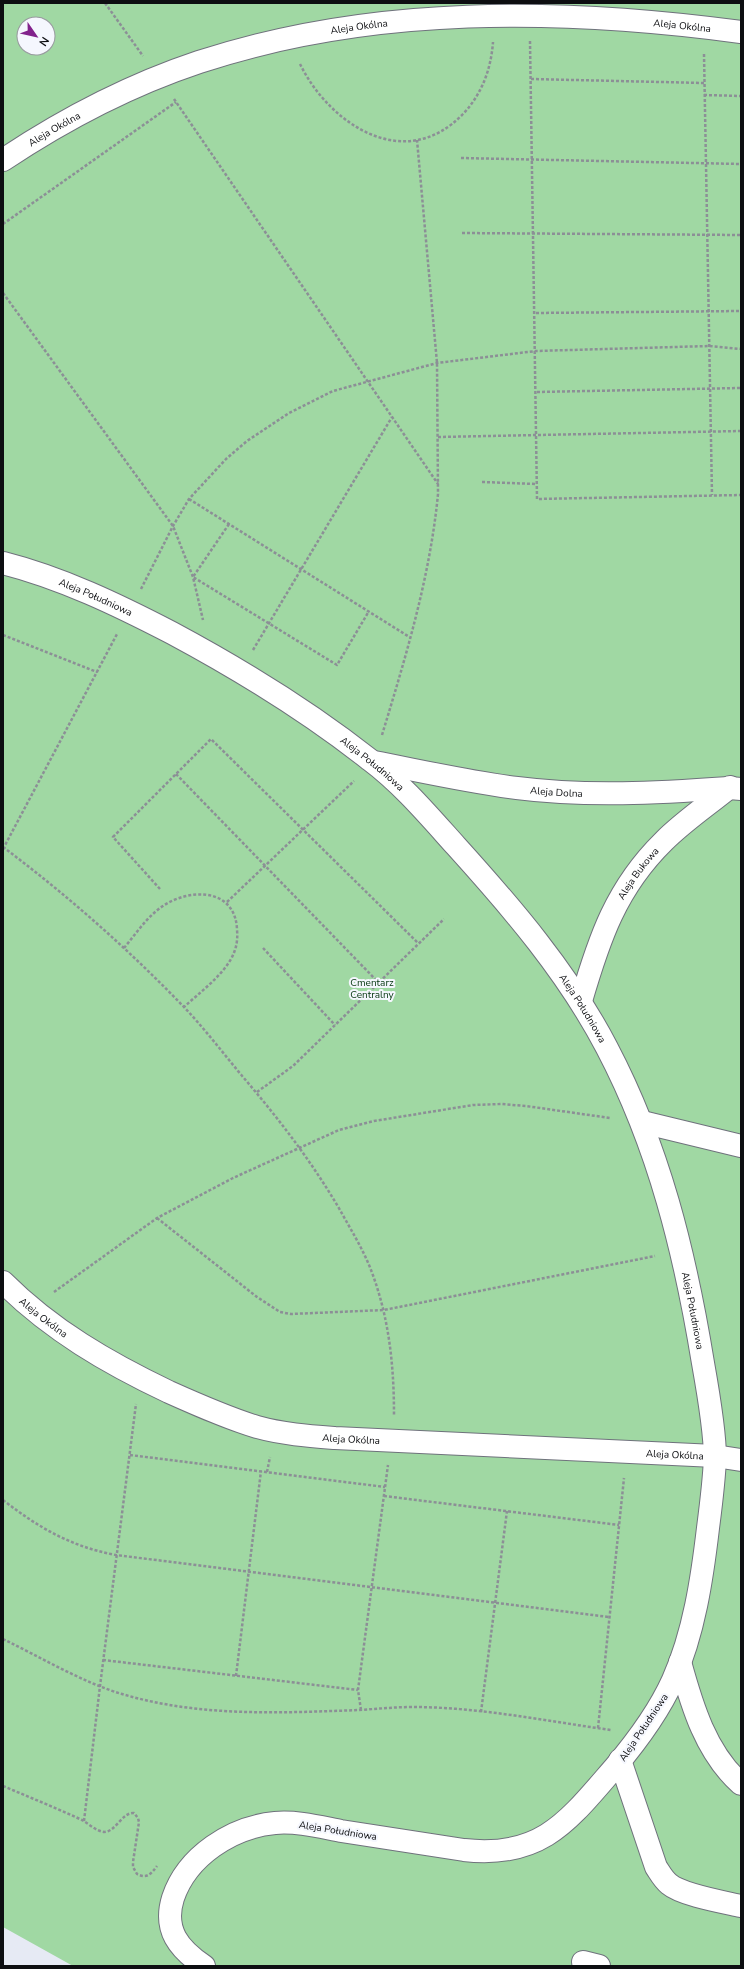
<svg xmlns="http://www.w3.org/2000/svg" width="744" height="1969" font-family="'Nunito Sans',sans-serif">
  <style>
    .green { fill: #a0d8a3; fill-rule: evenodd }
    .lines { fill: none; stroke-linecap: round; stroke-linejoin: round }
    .street-casing { stroke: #6f727c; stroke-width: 24 }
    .path { stroke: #8c8f96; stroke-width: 2.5; stroke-dasharray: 3 2; stroke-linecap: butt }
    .street { stroke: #fff; stroke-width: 22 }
    .labels { text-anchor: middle; stroke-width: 4; stroke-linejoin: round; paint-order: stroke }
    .street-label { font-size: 10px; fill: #0d0e11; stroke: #f5f7fe }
    .park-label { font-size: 10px; fill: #02340c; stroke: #f5f7fe }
  </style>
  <rect width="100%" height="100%" fill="#e6eaf4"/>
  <path class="green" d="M3 3H741V1966H73L3 1927ZM24 24H48V48H24Z"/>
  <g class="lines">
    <g class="street-casing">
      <g id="street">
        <path id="s1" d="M3 160C63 120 130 85 199 62 373 5 561 8 741 32"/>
        <path id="s2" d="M3 563C62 578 118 605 172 633 241 670 308 711 370 760 402 784 429 816 456 846 512 908 568 973 607 1048 659 1147 685 1253 703 1363 708 1391 715 1430 715 1458 714 1481 711 1505 708 1528 702 1579 694 1633 673 1680 659 1711 637 1741 615 1767 569 1820 542 1859 464 1850 423 1844 382 1837 341 1831 320 1827 297 1821 275 1823 232 1827 187 1856 173 1898 163 1930 179 1949 204 1966"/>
        <path id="s3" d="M374 762C421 771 469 782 517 788 587 797 658 793 729 788L741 789"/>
        <path id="s4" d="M581 1001C599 939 616 888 664 841 684 821 708 805 730 787"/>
        <path d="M642 1122 741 1146"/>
        <path id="s5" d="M3 1282C51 1330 108 1363 169 1392 198 1405 227 1418 257 1427 282 1434 309 1436 335 1438L715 1456 741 1460"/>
        <path d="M680 1662C692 1706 706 1753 741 1784"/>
        <path d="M620 1760 656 1867C660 1873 663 1879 669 1884 682 1895 723 1902 741 1906"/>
        <path d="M583 1962 599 1966"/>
      </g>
    </g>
    <path class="path" d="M105 3 143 56
      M530 41 537 499 741 495
      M704 54 712 495
      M300 64C330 125 405 174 463 114 482 94 491 69 493 42
      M531 79 704 83
      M704 95 741 96
      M174 99 438 484
      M461 158 741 164
      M3 224 176 102
      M462 233 741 235
      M3 293 173 526 193 577 203 620
      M536 313 741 311
      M537 392 741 388
      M438 437 741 431
      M482 482 537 484
      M189 499 411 638
      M229 524 193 577 337 665 369 611
      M141 589 173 526 189 499 226 459 247 441 289 413 333 391 437 363 536 351 709 346 741 349
      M3 635 97 672
      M253 650 392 417
      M382 735C406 656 430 577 438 494L437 363 417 140
      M176 774 378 982
      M3 847C67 895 127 948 183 1006 204 1028 223 1053 243 1077 279 1119 312 1162 340 1210 351 1230 363 1249 371 1270 389 1317 394 1365 394 1415
      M3 849 117 634
      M160 889 113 837 211 739 418 943
      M227 902 354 781
      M124 948C139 930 152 909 174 900 202 888 236 894 237 930 238 941 236 950 231 959 220 978 199 993 184 1007
      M263 948 335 1025
      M257 1092 293 1066 444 919
      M157 1218 257 1297 280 1312 291 1314 384 1310 655 1256
      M54 1292 157 1218 233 1178 339 1130 374 1121 473 1105 501 1104 526 1106 610 1118
      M130 1455 385 1487
      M267 1472 270 1457
      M384 1496 619 1525
      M3 1500C39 1528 72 1547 116 1555L609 1617
      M3 1639C40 1657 84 1683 122 1694 199 1717 280 1713 359 1710 377 1709 394 1707 412 1707 479 1707 545 1721 611 1730
      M103 1660 358 1690
      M236 1676 261 1471
      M361 1710 358 1690 388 1465
      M481 1712 507 1511
      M598 1728 624 1478
      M3 1786C29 1797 56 1808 82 1820 89 1824 96 1831 104 1832 116 1832 122 1812 134 1813L138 1818 139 1822 133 1862V1867L137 1874C147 1879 151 1874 157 1866
      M84 1821 100 1686 136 1404"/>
    <use href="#street" class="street"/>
  </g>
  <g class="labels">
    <g class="street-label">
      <text dy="4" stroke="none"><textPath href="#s1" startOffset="708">Aleja Okólna</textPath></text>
      <text dy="4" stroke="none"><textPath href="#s1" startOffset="384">Aleja Okólna</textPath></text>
      <text dy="4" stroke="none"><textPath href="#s1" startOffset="60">Aleja Okólna</textPath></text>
      <text dy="4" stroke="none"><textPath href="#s2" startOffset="99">Aleja Południowa</textPath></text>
      <text dy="4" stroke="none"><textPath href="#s2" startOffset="423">Aleja Południowa</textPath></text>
      <text dy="4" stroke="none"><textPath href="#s3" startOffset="185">Aleja Dolna</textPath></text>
      <text dy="4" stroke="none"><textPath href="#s4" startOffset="141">Aleja Bukowa</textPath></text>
      <text dy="4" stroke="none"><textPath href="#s2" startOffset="747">Aleja Południowa</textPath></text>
      <text dy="4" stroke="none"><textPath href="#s2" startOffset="1071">Aleja Południowa</textPath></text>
      <text dy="4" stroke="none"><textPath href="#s5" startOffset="54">Aleja Okólna</textPath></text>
      <text dy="4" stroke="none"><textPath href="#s5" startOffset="390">Aleja Okólna</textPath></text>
      <text dy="4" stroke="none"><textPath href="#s5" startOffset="714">Aleja Okólna</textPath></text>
      <text transform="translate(643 1727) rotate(-56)" y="4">Aleja Południowa</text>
      <text transform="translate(338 1830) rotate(9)" y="4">Aleja Południowa</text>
    </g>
    <g class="park-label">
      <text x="372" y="986">Cmentarz<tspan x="372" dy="12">Centralny</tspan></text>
    </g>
  </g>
  <rect width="744" height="1969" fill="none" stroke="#0d0e11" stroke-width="8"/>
  <g transform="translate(36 36) rotate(124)"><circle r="19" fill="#f5f7fe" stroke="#989a9f"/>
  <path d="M0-3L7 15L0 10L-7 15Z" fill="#82228c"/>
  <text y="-6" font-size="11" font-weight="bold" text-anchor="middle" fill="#0d0e11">N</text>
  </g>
</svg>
